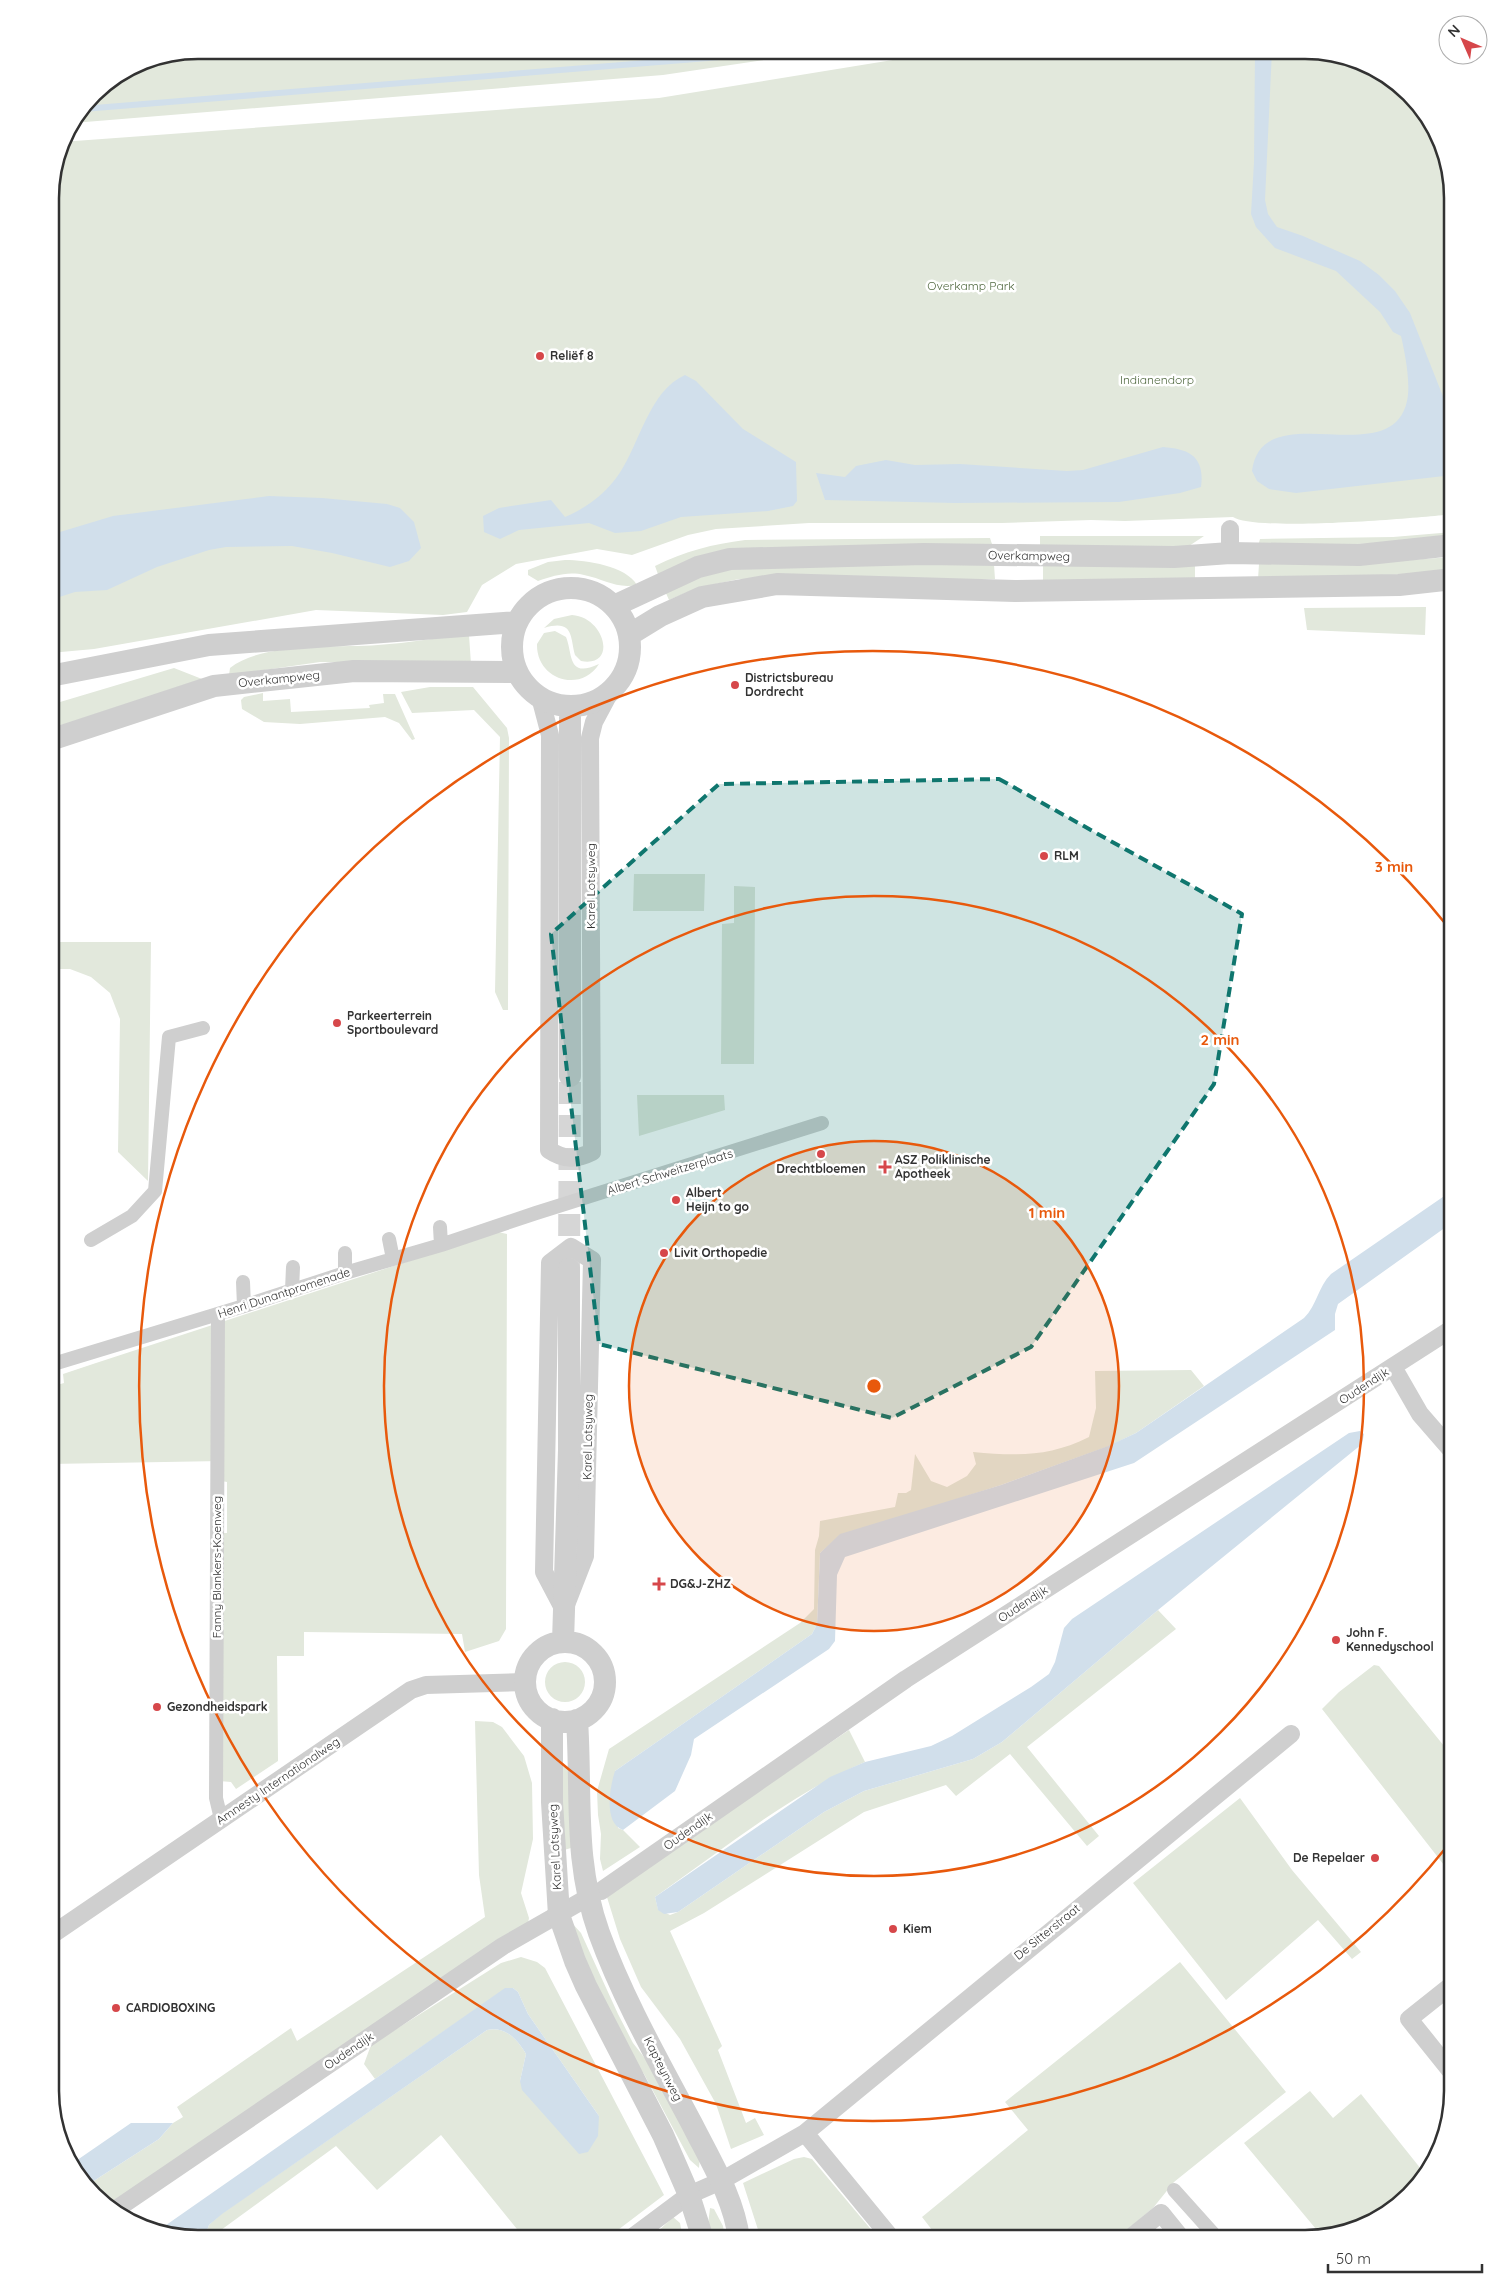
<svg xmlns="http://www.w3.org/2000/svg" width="1503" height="2289" font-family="Quicksand,sans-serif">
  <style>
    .green { fill: #e2e8dc }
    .water { fill: #d1dfeb }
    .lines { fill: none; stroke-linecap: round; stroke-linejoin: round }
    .stream { stroke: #d1dfeb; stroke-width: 6 }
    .tertiary-tunnel { stroke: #d6d6d6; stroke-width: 22; stroke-dasharray: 22 11; stroke-linecap: butt }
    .pedestrian { stroke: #cfcfcf; stroke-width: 14 }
    .minor { stroke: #cfcfcf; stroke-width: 18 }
    .tertiary { stroke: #cfcfcf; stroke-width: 22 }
    .marked { fill: #0f766e; fill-opacity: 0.2; stroke: #0f766e; stroke-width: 4; stroke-dasharray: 10 6; stroke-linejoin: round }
    .ring { fill: none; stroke: #e8590c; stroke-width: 2.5 }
    .poi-dot { fill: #d6474a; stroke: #fff; stroke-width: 2 }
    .labels { text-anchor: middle; stroke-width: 5; stroke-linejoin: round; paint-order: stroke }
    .park-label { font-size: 12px; fill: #536b43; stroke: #fff }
    .poi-label { font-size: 12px; font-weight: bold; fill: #323232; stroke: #fff; text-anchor: start }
    .street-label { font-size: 12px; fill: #323232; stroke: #fff }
    .rim { fill: none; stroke: #323232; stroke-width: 2.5 }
    .centre { fill: #e8590c; stroke: #fff; stroke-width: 2.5 }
    .ring-label { font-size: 15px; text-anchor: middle; font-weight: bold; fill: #e8590c; stroke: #fff; stroke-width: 5; stroke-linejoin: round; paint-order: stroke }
  </style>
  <rect width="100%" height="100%" fill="#fff"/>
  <path class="green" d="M197 50H832L663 75 73 123 93 93 141 61Z
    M954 50H1315L1380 70 1433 124 1453 197V514C1419 518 1255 532 1233 517L1125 521 1091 520 1002 523H809L716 529 688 535 632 555 597 549 516 564 482 585 467 612 443 615 316 610 94 649 50 653V188L61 142 659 98Z
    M1453 532V542L1258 546 1260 539 1393 537Z
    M1040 536H1204L1186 548H1040Z
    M990 538 993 547 659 577 655 566C685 551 713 544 745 540Z
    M1453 557V573L1258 579 1259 564 1363 563Z
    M565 560C587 560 626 566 637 585 616 589 604 579 584 575 568 571 553 576 538 581L528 575V570L548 562Z
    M741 564 994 565 995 579H739L697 588 669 600 665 591 700 572Z
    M1043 564H1195V580H1043Z
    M1426 607 1425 635 1307 630 1304 608Z
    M572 615C605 617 618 668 581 661L575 655C570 637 574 619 544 628L554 619Z
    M555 631 566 637C573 654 567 679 599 664 580 694 536 679 537 644L544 633Z
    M469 635 471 664 320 662 229 675 230 668C262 642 337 648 378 645 409 643 439 637 469 635Z
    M174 668 202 679 50 729V705Z
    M430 687H473L507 728 509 738 508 1010H503L495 992 500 737 474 710 412 713 401 692Z
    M263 693V701L290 699 291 712 370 708 369 705 384 703 383 694H395L415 739 412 740 399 723 385 717 300 724 264 722 242 709 241 700 244 697Z
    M634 874H705L704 911H633Z
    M734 886 755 887 754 1064H721L722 924 734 923Z
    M50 942H151L148 1181 118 1152 120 1019 110 993 91 977 70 969H50Z
    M637 1095H724L725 1110 639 1136Z
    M498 1232 507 1234 506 1629 499 1641 465 1652 462 1634 304 1632V1656H277L278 1761 236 1789 231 1782 219 1781 221 1533H227V1482L222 1481V1461L50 1464V1387L64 1383 63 1374 96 1363Z
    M1191 1370 1204 1386 1136 1433 1109 1446 1001 1485 838 1537 820 1553 817 1624 812 1634 615 1771 618 1828 623 1830 640 1847 603 1871 600 1859 601 1834 598 1815 597 1791 609 1749 800 1623 814 1609 815 1550 819 1536 820 1521 895 1507 898 1493H906L911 1490 915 1454 931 1481 947 1487 967 1476 976 1464 973 1452C1017 1456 1049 1457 1089 1437L1096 1408 1095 1371Z
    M1158 1610 1176 1629 1027 1747 1099 1836 1087 1846 1010 1754 956 1796 946 1785 864 1812 704 1913 670 1931 722 2046 718 2050 746 2123 755 2118 764 2135 731 2149 716 2104 680 2039 641 1987 620 1939 606 1894 849 1730 865 1762C789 1795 722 1850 655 1897L658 1909 670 1915 678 1912 824 1812 864 1791 973 1759 1002 1742Z
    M545 1682a20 20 0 1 1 40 0a20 20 0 1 1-40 0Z
    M1374 1665 1379 1666 1453 1757V1872L1451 1874 1322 1709 1339 1692Z
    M475 1721 493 1722 502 1727 524 1756 532 1783 533 1839 521 1893 529 1918 528 1923 109 2205 89 2184 159 2139 173 2123 183 2117 177 2107 291 2028 297 2041 485 1917 479 1875Z
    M572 1766 571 1848 564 1850 560 1767Z
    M1240 1798 1292 1870 1361 1952 1352 1959 1318 1920 1226 2000 1133 1883Z
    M571 1922 581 1933 618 2014 633 2043 654 2070 700 2157 699 2168 690 2160 644 2074 608 2023Z
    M521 1957 537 1962 545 1968 664 2195 606 2239H525L441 2135 377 2190 336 2146 221 2230 220 2239H204L209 2225 221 2214 487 2030C505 2026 517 2039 526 2054L520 2081 599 2116 528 2014 518 1992 513 1988 505 1989 375 2079 364 2064 371 2045 501 1963Z
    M1180 1962 1286 2092 1174 2182 1153 2208 1116 2239H939L922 2217 1028 2130 1005 2102Z
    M1310 2091 1333 2118 1361 2094 1425 2174 1379 2219 1321 2235 1244 2143Z
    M804 2157 812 2159 879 2239H761L743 2183 794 2159Z
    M710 2208 714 2209 723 2226 725 2239H710L708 2225Z
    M673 2217 680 2223 683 2239H650Z"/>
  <path class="water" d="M1255 50H1272L1265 200 1268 214 1277 227 1303 236 1360 261 1379 275 1395 291 1410 313 1444 399 1453 412V475L1296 493 1269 489 1257 481 1252 471C1262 393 1391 474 1407 401 1411 384 1405 353 1401 336L1393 332 1380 312 1336 271 1275 248 1256 227 1251 214 1254 162Z
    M685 375 696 381 743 429 796 462 797 501 793 506 768 511 681 517 641 531 615 533 589 523 519 530 500 539 484 532 483 516 499 508 551 500 565 517C588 507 605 494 619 474 640 443 649 391 685 375Z
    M1163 447C1190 449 1205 457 1201 487L1180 493 1119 502 955 503 825 500 816 473 845 477 856 466 886 460 915 465 960 464 1067 471 1083 470Z
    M269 496 322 498 387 504 400 508 414 522 421 548 409 561 390 567 332 553 292 546 226 547 209 550 157 567 107 590 75 592 50 600V535L113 516Z
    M1453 1190V1222L1338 1304 1335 1314V1330L1134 1463 845 1557 837 1575 835 1641 829 1649 694 1739 691 1755 675 1791 623 1830C603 1823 610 1786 615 1771L812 1634 817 1624 820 1553 840 1534 1001 1485 1108 1446 1136 1433 1304 1318C1317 1305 1318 1287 1331 1274Z
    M1360 1431 1364 1434 1362 1444 1158 1610 1002 1742 973 1759 864 1791 824 1812 678 1912 664 1914 658 1910 655 1897 830 1777 865 1762 931 1746 952 1736 1031 1687 1049 1674 1055 1662 1064 1628 1072 1619 1349 1433Z
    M505 1988H513L518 1992 528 2014 599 2116 598 2136 588 2152 579 2154 522 2090 520 2081 526 2054C517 2039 505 2026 487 2030L222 2214 209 2225 204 2239H188L159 2230Z
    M131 2123H173L159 2139 89 2184 70 2165Z"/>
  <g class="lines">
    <path class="stream" d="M83 109 757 54 781 50"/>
    <path class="tertiary-tunnel" d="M569 1269 570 1076"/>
    <path class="pedestrian" d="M440 1227 441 1245
      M389 1239 393 1259
      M91 1240 132 1216 155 1191 169 1037 203 1028
      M345 1273V1253
      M243 1282 244 1306
      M292 1290 293 1267
      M218 1314 216 1798 221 1819
      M50 1365 244 1306 345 1273 441 1245 536 1213 822 1123
      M1174 2190 1218 2239"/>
    <path class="minor" d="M1230 529V553
      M540 697 550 735 549 1150C564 1160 576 1160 592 1152L590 738 594 722 610 692
      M571 1247 592 1260 585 1556 564 1610 544 1572 550 1263Z
      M1393 1367 1420 1414 1453 1452
      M601 1891 906 1679 1453 1328
      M50 1936 411 1690 426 1685 525 1682
      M1453 2074 1409 2019 1453 1984
      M805 2133 892 2239
      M115 2210 503 1946 587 1898
      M630 2239 689 2195 721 2181 805 2133 1291 1734
      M1129 2239 1161 2213 1182 2239"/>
    <path class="tertiary" d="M512 647a59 59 0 1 1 118 0a59 59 0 1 1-118 0Z
      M614 606 698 567 730 559 924 554 1174 557 1230 553 1359 555 1453 545
      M629 635 660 616 702 597 777 584 1015 591 1399 585 1453 579
      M50 676 209 645 517 622
      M50 740 214 686 354 671 517 672
      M570 1076V706
      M563 1642 569 1450V1269
      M525 1682a40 40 0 1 1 80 0a40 40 0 1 1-80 0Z
      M552 1719V1802L559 1915 575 1961 586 1986 663 2135 689 2195 703 2239
      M577 1720C582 1795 573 1860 599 1933 623 1999 659 2062 692 2124 710 2160 734 2198 739 2239"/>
  </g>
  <path class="marked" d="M999 779 1242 914 1214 1084 1031 1347 892 1418 599 1344 551 934 719 784Z"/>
  <circle cx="874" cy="1386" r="245" fill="#e8590c" fill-opacity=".12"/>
  <g class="ring">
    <circle cx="874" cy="1386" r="245"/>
    <circle cx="874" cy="1386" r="490"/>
    <path d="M1449 1844A735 735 0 1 1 1449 928"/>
  </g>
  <g class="poi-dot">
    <circle cx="540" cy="356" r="5"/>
    <circle cx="735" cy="685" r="5"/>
    <circle cx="1044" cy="856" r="5"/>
    <circle cx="337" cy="1023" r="5"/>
    <circle cx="821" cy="1154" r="5"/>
    <path d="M882.5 1159.5h5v5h5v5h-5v5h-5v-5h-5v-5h5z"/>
    <circle cx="676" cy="1200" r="5"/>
    <circle cx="664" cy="1253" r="5"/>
    <path d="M656.5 1576.5h5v5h5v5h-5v5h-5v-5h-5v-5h5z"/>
    <circle cx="1336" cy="1640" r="5"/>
    <circle cx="157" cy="1707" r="5"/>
    <circle cx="1375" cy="1858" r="5"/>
    <circle cx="893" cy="1929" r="5"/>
    <circle cx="116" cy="2008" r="5"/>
  </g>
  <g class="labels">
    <g class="park-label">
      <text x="971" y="290">Overkamp Park</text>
      <text x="1157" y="384">Indianendorp</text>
    </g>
    <g class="poi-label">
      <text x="550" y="360">Reliëf 8</text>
      <text x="745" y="682">Districtsbureau<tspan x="745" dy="14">Dordrecht</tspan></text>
      <text x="1054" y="860">RLM</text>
      <text x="347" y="1020">Parkeerterrein<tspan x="347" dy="14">Sportboulevard</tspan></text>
      <text x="895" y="1164">ASZ Poliklinische<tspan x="895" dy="14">Apotheek</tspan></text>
      <text x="821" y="1173" text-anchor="middle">Drechtbloemen</text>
      <text x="686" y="1197">Albert<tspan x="686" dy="14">Heijn to go</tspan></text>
      <text x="674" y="1257">Livit Orthopedie</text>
      <text x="670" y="1588">DG&amp;J-ZHZ</text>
      <text x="1346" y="1637">John F.<tspan x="1346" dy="14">Kennedyschool</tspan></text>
      <text x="167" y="1711">Gezondheidspark</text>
      <text x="1365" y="1862" text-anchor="end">De Repelaer</text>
      <text x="903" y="1933">Kiem</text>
      <text x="126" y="2012">CARDIOBOXING</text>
    </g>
    <g class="street-label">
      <text transform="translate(1029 556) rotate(1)" y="4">Overkampweg</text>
      <text transform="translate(279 679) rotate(-6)" y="4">Overkampweg</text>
      <text transform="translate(591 886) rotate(-90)" y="4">Karel Lotsyweg</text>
      <text transform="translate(670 1172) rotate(-17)" y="4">Albert Schweitzerplaats</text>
      <text transform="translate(284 1293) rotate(-18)" y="4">Henri Dunantpromenade</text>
      <text transform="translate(1364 1386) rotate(-33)" y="4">Oudendijk</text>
      <text transform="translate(588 1437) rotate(-89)" y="4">Karel Lotsyweg</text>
      <text transform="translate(217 1567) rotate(-90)" y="4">Fanny Blankers-Koenweg</text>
      <text transform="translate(1023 1604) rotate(-33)" y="4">Oudendijk</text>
      <text transform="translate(278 1781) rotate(-34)" y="4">Amnesty Internationalweg</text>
      <text transform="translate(688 1831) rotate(-35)" y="4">Oudendijk</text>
      <text transform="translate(555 1847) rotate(-93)" y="4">Karel Lotsyweg</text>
      <text transform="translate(1047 1932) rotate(-39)" y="4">De Sitterstraat</text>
      <text transform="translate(349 2051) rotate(-34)" y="4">Oudendijk</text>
      <text transform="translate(663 2069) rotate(63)" y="4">Kapteynweg</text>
    </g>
  </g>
  <path d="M0 0H1503V2289H0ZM198 59H1305A139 139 0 0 1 1444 198V2091A139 139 0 0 1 1305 2230H198A139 139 0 0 1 59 2091V198A139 139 0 0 1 198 59Z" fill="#fff" fill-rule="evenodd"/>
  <path class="rim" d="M198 59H1305A139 139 0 0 1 1444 198V2091A139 139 0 0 1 1305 2230H198A139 139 0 0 1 59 2091V198A139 139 0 0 1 198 59Z"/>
  <circle cx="874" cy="1386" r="8" class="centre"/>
  <g class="ring-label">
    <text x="1394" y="872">3 min</text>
    <text x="1220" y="1045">2 min</text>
    <text x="1047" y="1218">1 min</text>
  </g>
  <g transform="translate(1463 40) rotate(315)"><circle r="24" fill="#ffffff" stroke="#adadad"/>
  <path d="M0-4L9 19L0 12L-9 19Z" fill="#d6474a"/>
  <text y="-8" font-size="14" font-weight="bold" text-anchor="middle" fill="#323232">N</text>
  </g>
  <path d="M1328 2264v8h154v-8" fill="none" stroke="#323232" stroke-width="2.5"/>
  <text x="1336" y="2264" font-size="15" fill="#323232" stroke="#ffffff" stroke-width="4" paint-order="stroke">50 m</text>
</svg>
